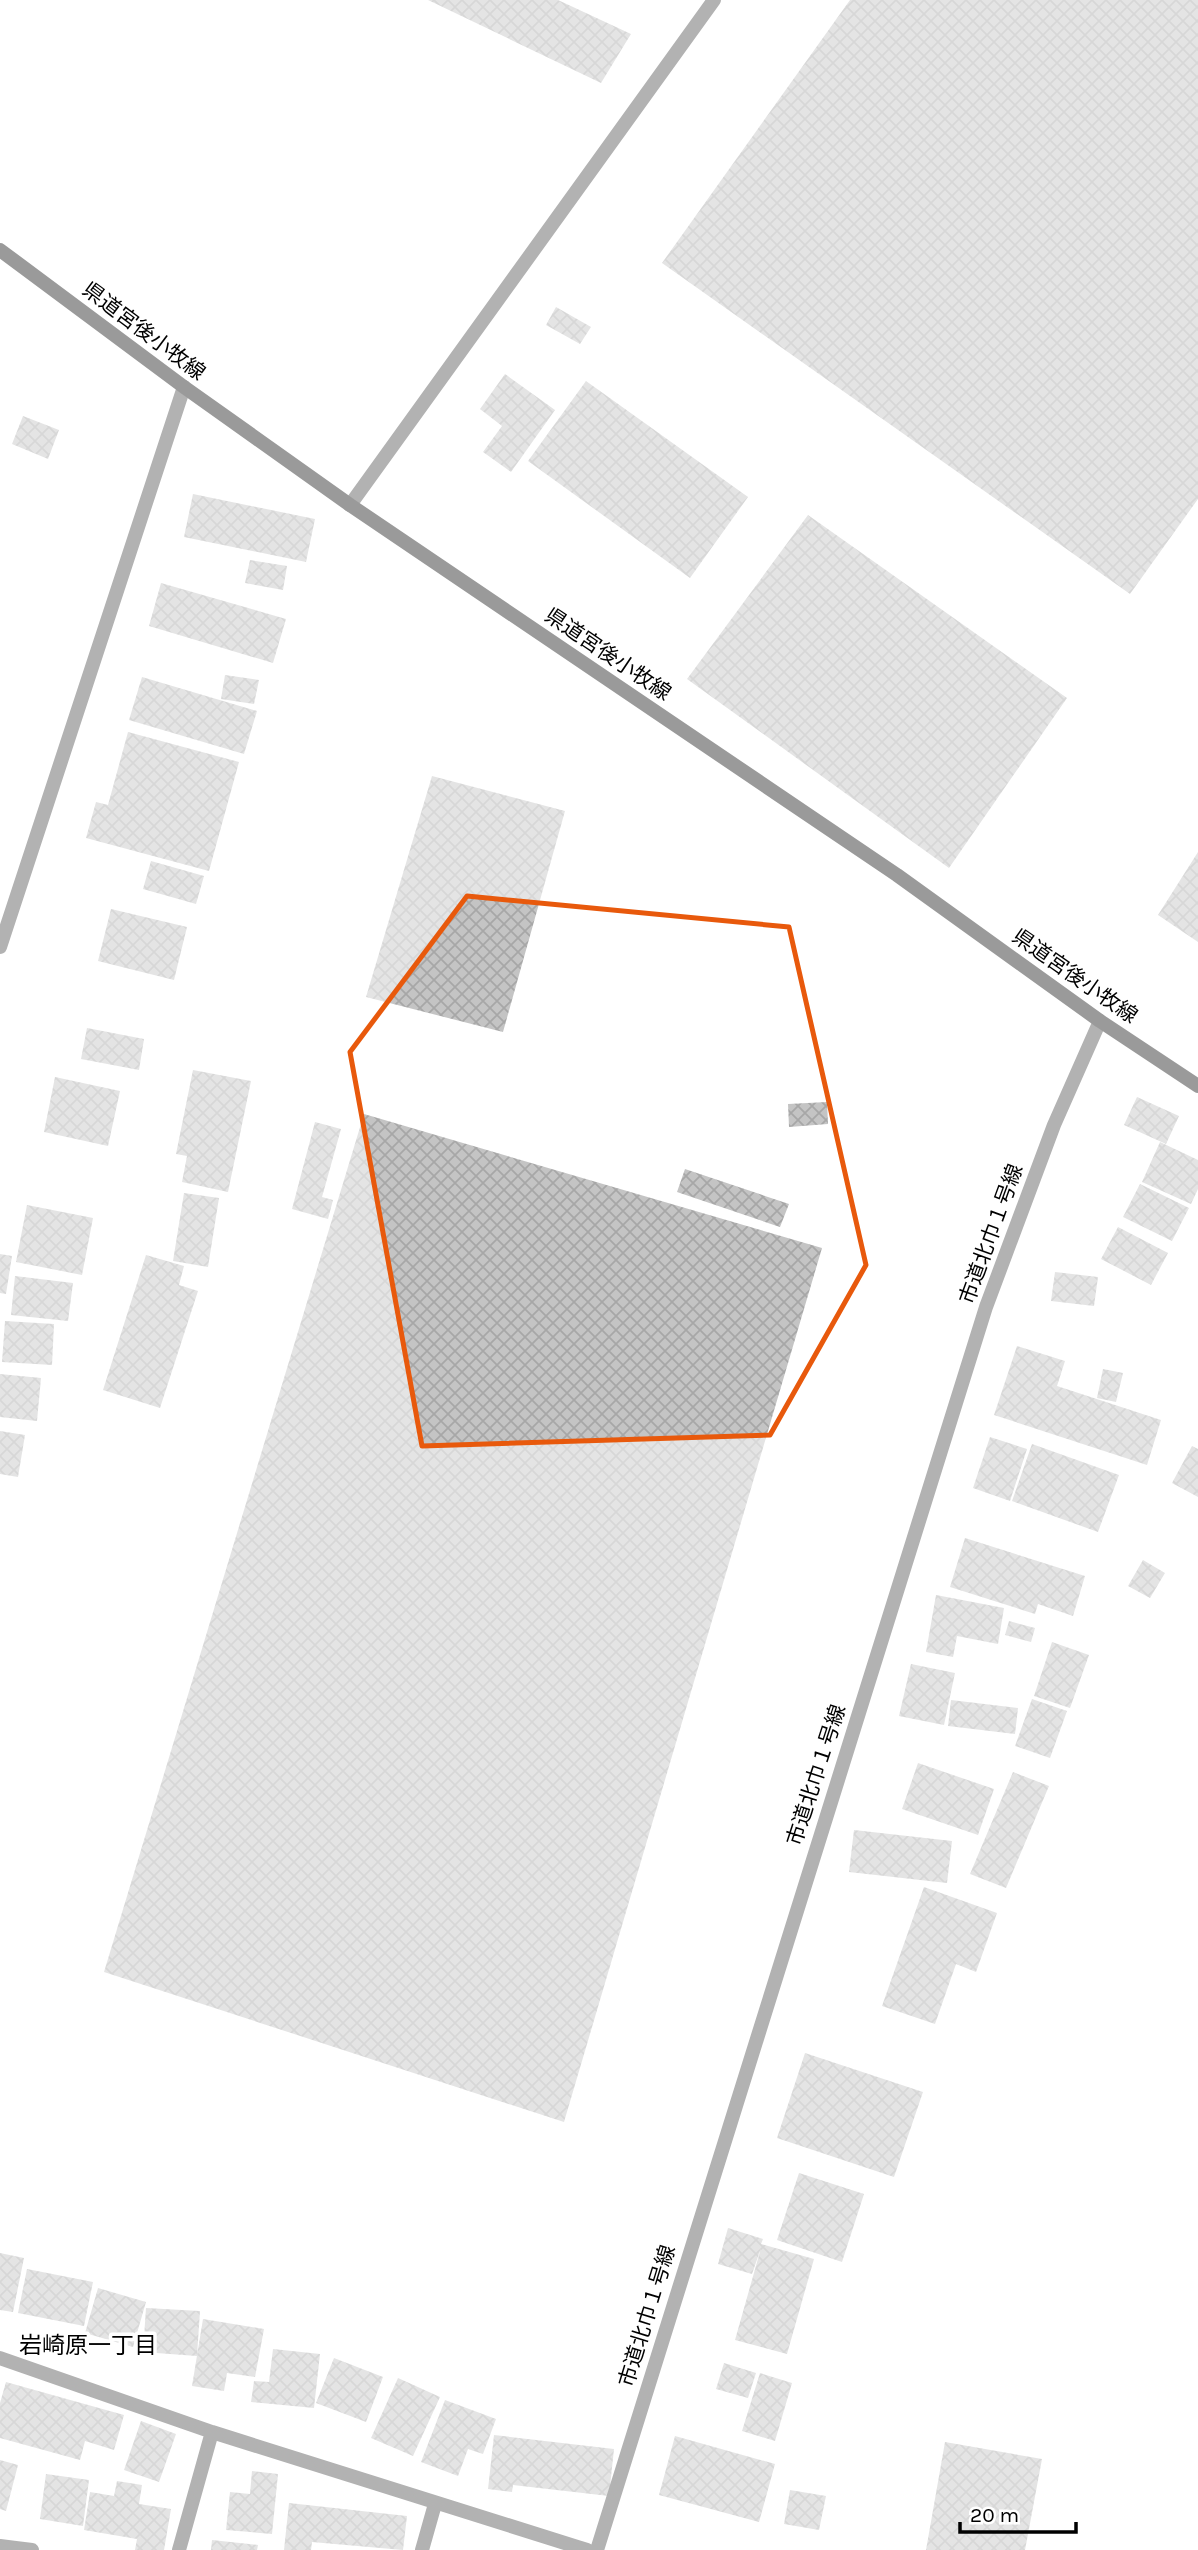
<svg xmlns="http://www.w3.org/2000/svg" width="1198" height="2550" font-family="Karla,'Noto Sans JP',sans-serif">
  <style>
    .building { fill: url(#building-cross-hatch) }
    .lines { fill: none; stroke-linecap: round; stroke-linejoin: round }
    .minor { stroke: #545454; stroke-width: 14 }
    .secondary { stroke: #212121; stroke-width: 14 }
    .marked { fill: none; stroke: #e8590c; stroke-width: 5; stroke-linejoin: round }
    .labels { text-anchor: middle; stroke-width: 7; stroke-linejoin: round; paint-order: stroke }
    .street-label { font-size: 21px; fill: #000; stroke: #fff }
    .neighbourhood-label { font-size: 23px; fill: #000; stroke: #fff }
  </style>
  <defs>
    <pattern id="building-cross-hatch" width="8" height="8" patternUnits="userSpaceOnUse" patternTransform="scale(1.75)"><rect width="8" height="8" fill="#c4c4c4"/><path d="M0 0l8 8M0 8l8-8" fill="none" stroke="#a7a7a7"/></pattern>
  </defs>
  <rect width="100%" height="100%" fill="#fff"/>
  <path class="building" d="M428 0H558L631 34 601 83Z
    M850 0H1198V499L1130 594 662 263Z
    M556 307 591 327 580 344 546 325Z
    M505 374 555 410 511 472 483 452 502 426 480 409Z
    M586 381 748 497 690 578 528 461Z
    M23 416 59 430 48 459 12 444Z
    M193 494 315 519 306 562 184 537Z
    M808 515 1067 698 949 868 687 679Z
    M250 560 287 566 283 590 245 583Z
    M161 583 286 619 273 663 149 626Z
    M225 675 259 680 254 704 221 699Z
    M142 677 257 711 244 754 129 720Z
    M128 732 239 762 209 871 86 838 96 802 108 805Z
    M432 776 565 811 503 1032 366 997Z
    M1198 852V942L1158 915Z
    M151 861 204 876 196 904 143 889Z
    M111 909 187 927 174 980 98 961Z
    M87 1028 144 1039 139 1070 81 1059Z
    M193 1070 251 1081 228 1192 182 1182 187 1156 176 1154Z
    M55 1077 120 1091 108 1146 44 1132Z
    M1137 1097 1179 1116 1166 1144 1124 1125Z
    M827 1102 828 1124 789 1127 788 1104Z
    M364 1114 822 1248 564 2122 104 1972Z
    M315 1122 341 1129 322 1197 333 1200 328 1219 292 1209Z
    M1160 1142 1198 1160V1189L1191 1204 1142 1182Z
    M685 1169 789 1204 780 1227 677 1192Z
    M1140 1184 1189 1208 1172 1241 1123 1217Z
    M184 1193 219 1198 208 1267 173 1261Z
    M27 1205 93 1218 82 1275 16 1262Z
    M1118 1227 1168 1253 1151 1285 1101 1259Z
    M0 1254 12 1256 6 1294 0 1293Z
    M146 1255 184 1266 179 1285 198 1291 160 1408 103 1390Z
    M1055 1272 1098 1277 1094 1306 1051 1301Z
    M15 1276 73 1283 68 1321 11 1315Z
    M5 1321 54 1324 52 1365 2 1362Z
    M1017 1346 1065 1361 1057 1386 1161 1420 1147 1465 994 1415Z
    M1103 1369 1123 1373 1116 1402 1097 1398Z
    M0 1374 41 1378 37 1421 0 1417Z
    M0 1431 25 1435 18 1477 0 1474Z
    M990 1437 1027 1449 1010 1501 973 1488Z
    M1032 1444 1119 1475 1098 1532 1012 1501Z
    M1192 1446 1198 1449V1497L1172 1483Z
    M965 1538 1085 1576 1073 1616 1038 1604 1035 1614 950 1587Z
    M1143 1560 1165 1573 1150 1598 1128 1586Z
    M936 1595 1004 1608 998 1644 957 1636 953 1657 926 1652Z
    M1009 1621 1035 1628 1031 1642 1005 1635Z
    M1052 1642 1089 1655 1070 1708 1034 1696Z
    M911 1664 955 1673 944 1725 899 1716Z
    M1032 1699 1067 1711 1050 1758 1015 1746Z
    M951 1700 1018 1708 1015 1734 948 1726Z
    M918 1763 994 1789 978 1835 902 1809Z
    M1013 1772 1049 1786 1006 1888 970 1874Z
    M854 1830 952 1841 947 1883 849 1872Z
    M924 1887 997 1913 976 1972 956 1964 935 2024 882 2006Z
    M805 2053 923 2092 894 2177 777 2138Z
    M799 2173 864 2194 842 2262 777 2240Z
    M728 2228 763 2239 761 2244 814 2259 787 2354 735 2340 761 2248 752 2274 718 2264Z
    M0 2253 24 2258 13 2312 0 2310Z
    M27 2269 93 2282 84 2326 18 2313Z
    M98 2288 146 2302 133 2347 85 2333Z
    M146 2308 200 2311 197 2356 143 2352Z
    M203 2319 264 2329 255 2377 227 2373 224 2391 192 2386Z
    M273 2349 320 2354 314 2408 251 2402 254 2381 269 2382Z
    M334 2358 383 2377 366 2422 316 2403Z
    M724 2363 756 2373 748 2398 716 2389Z
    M760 2373 792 2383 775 2441 742 2431Z
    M398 2378 440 2397 413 2456 371 2438Z
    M6 2382 124 2415 114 2450 85 2441 80 2460 0 2438V2403Z
    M445 2400 496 2419 483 2454 468 2449 458 2476 421 2462Z
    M141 2421 176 2434 159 2482 124 2470Z
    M494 2435 614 2449 609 2496 513 2485 512 2492 488 2489Z
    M675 2436 775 2464 759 2522 659 2495Z
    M945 2442 1042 2459 1025 2550H926Z
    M0 2460 18 2465 6 2511 0 2509Z
    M252 2471 278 2474 272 2534 226 2530 230 2492 250 2494Z
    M46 2474 89 2480 83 2526 40 2519Z
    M117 2481 142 2485 139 2504 171 2509 164 2550H135L137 2539 84 2530 90 2492 114 2496Z
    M790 2490 826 2496 819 2530 784 2524Z
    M289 2503 407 2516 403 2550 312 2542 311 2550H284Z
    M212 2540 258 2545 257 2550H211Z"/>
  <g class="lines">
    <path class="minor" d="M350 505 714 0
      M0 947 184 387
      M0 2358 212 2432 587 2550
      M0 2546 32 2550
      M179 2550 212 2432
      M422 2550 435 2504
      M597 2550 986 1307 1054 1125 1100 1021"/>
    <path class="secondary" d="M0 250 184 387 350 505 897 875 1100 1021 1198 1086"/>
  </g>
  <path d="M0 0H1198V2550H0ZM467 896 789 927 866 1265 770 1435 422 1446 350 1052Z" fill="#fff" fill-opacity=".55" fill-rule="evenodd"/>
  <path class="marked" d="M467 896 789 927 866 1265 770 1435 422 1446 350 1052Z"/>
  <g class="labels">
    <g class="street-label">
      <text transform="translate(144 331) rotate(37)" y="7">県道宮後小牧線</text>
      <text transform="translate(608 654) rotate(34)" y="7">県道宮後小牧線</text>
      <text transform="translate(1075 976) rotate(35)" y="7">県道宮後小牧線</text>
      <text transform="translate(991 1234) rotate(-70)" y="7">市道北巾１号線</text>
      <text transform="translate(816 1775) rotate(-72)" y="7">市道北巾１号線</text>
      <text transform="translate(647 2316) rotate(-73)" y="7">市道北巾１号線</text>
    </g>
    <g class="neighbourhood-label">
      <text x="88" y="2353">岩崎原一丁目</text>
    </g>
  </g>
  <path d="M960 2522v10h116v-10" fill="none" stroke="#000000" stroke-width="3.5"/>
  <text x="970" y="2522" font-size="21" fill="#000000" stroke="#ffffff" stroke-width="5" paint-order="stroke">20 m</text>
</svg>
